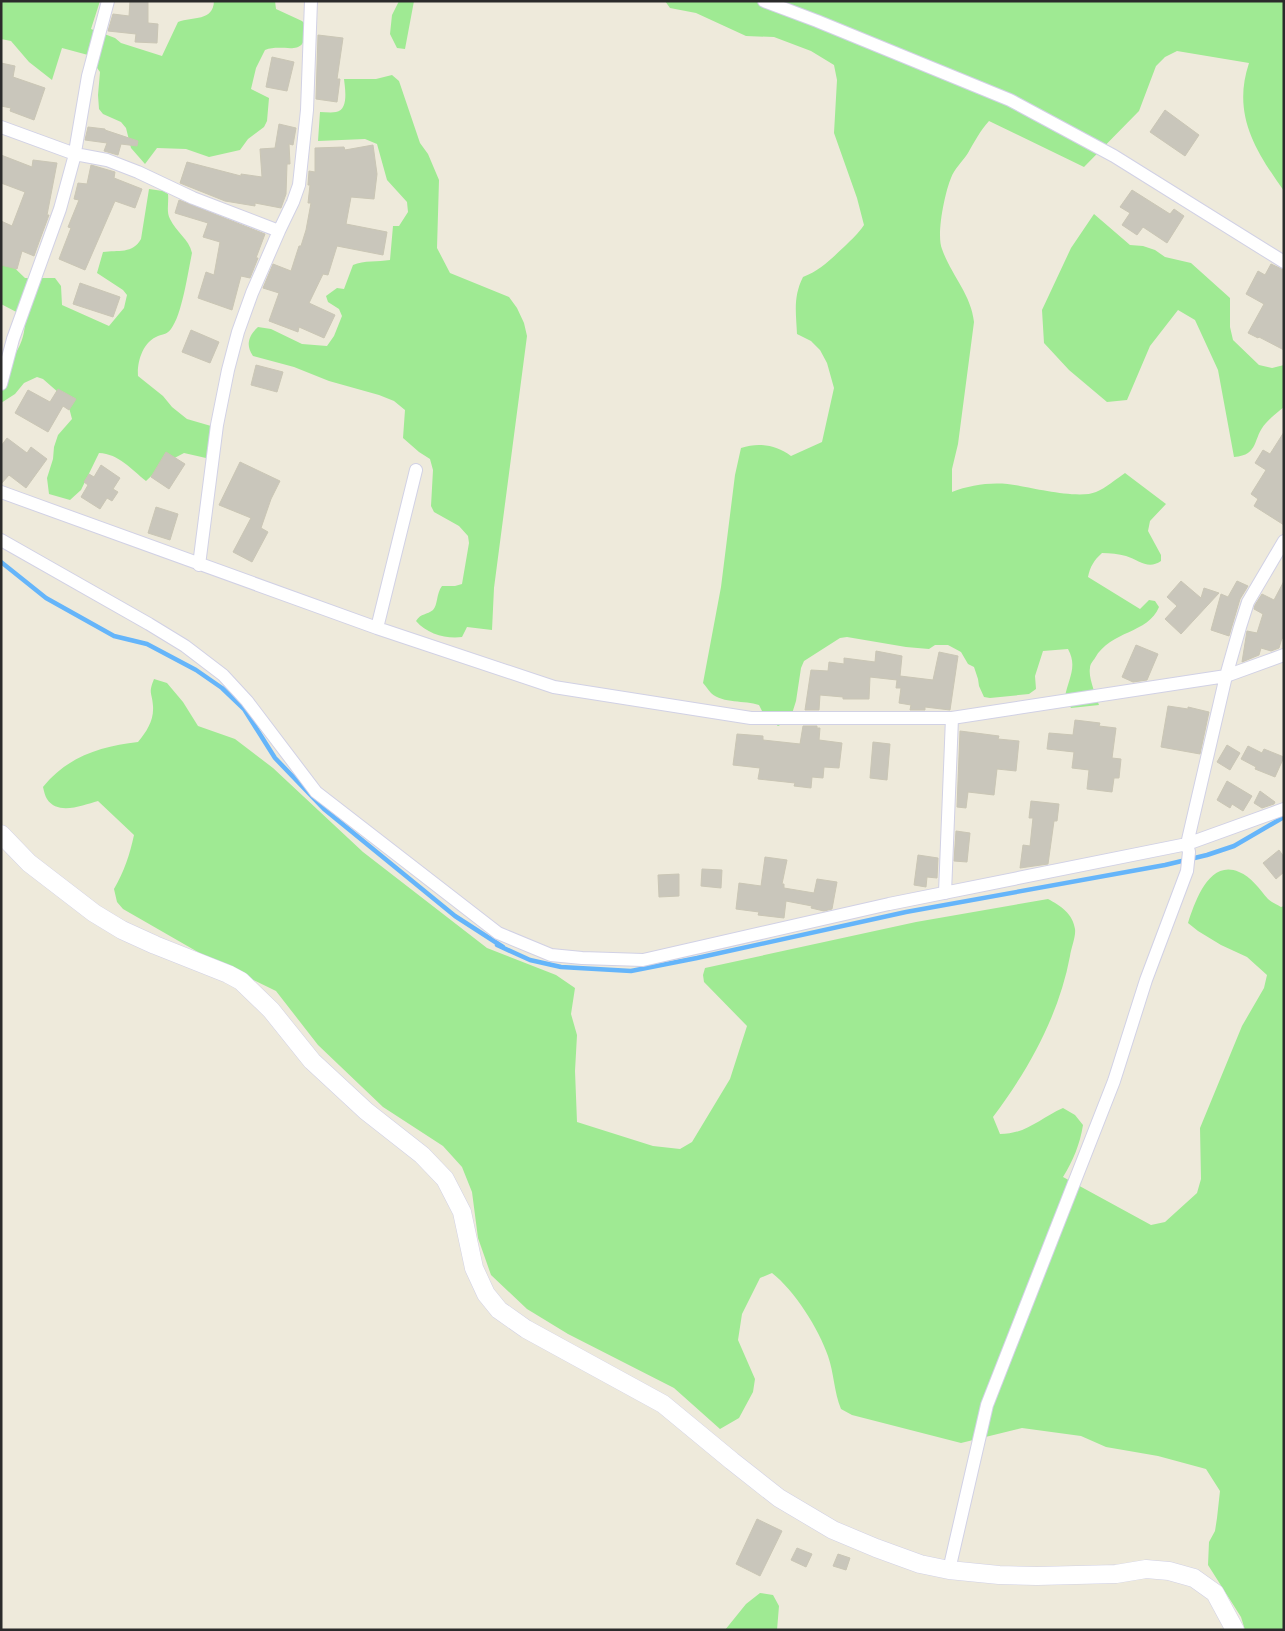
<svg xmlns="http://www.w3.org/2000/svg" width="1285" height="1631" font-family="Overpass,sans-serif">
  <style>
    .green { fill: #9fea93 }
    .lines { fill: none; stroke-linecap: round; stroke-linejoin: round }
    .stream { stroke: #65b5fa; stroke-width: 4.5 }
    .building { fill: #c9c6bb; stroke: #cac6b5 }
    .minor-casing { stroke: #d1d1e5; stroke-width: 14 }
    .secondary-casing { stroke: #d1d1e5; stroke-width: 19 }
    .minor { stroke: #fff; stroke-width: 12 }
    .secondary { stroke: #fff; stroke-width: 18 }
  </style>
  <rect width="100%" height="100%" fill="#eeeadb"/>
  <path class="green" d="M1 1H100L91 29 115 38 121 43 162 56 178 22C193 16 213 22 214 1H275L276 9 302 21 307 26C305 61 286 42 265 50L256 68 251 89 269 98 267 121 264 127 248 139 240 150 209 157 186 149 157 148 145 164 131 148 126 128 121 122 103 114 99 109 98 95 100 72 88 55 62 48 52 80 29 62 11 41 1 39Z
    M399 1H414L405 49 397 48 390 34 392 15Z
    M665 1H1284V191C1255 150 1232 114 1249 63L1177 51 1165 57 1156 66 1139 111 1084 167 989 121C980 131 975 141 968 153 963 161 954 169 951 178 945 192 936 235 942 249 951 275 971 294 974 322L958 444 952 469V492C973 484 997 481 1020 486 1037 489 1080 499 1096 492 1106 488 1116 479 1125 473L1166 504 1150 521 1148 531 1161 555V561C1148 570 1139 560 1126 556 1119 554 1110 553 1102 553 1094 560 1090 567 1088 577L1140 609 1149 600 1155 601 1159 607C1148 634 1111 630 1095 658 1093 661 1090 664 1090 668 1088 677 1096 696 1099 705L1071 708 1065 697C1068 679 1078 667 1068 649L1043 651 1035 676 1036 689 1029 694 990 698 984 697 979 686 978 679 974 667 968 664 961 652 948 645H935L929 649 906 647 847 637 840 638 804 661 801 668 796 701 790 720 778 726 763 713 759 705C745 700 723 704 711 693 708 690 706 686 703 683L721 587 735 475 741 448C759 442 776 445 791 456L822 442 834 388 827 363 820 350 811 341 797 334C796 312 793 297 803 277 821 270 831 259 845 246 852 239 858 234 864 225L857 198 834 133 837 80 834 65 811 51 774 37 746 36 696 13 670 8Z
    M392 75 399 81 420 143 428 154 439 180 437 248 450 273 509 297 517 308 524 323 527 336 494 588 492 630 467 627 462 637C446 639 427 634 416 621 421 613 427 615 433 610 438 605 436 594 442 586H455L462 584 469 543 468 536 459 526 434 512 431 506 433 470 430 459 419 452 403 438 405 410 394 401 379 395 329 381 294 367 253 356C245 345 249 335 258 327L271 329 302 344 327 346 334 336 342 316 339 309 328 302 326 296 337 288 344 289 353 265C364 260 378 262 390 260L393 226H399L408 212 407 202 387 180 377 144 365 139 318 141 320 112C325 112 331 113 336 112 349 110 345 88 344 79H376Z
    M149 189 163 191 168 194C169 202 166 212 170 219 176 232 189 239 192 253 188 272 182 315 171 329 167 334 164 334 158 336 143 342 137 361 138 376L163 396 172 407 187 419 211 426V454L206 458 184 453 165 463 146 481C131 469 119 454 99 453L81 490 70 500 49 494 47 478 53 459 54 447 58 435 72 419 67 400 43 379 37 377 24 383 15 394 1 403V360L14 356C21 345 27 330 24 316L1 304V255L25 278H55L61 286 62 305 109 326 124 308 127 295 123 290 97 273 103 252C118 250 133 254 141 239Z
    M1094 214 1130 245 1143 246 1155 250 1165 257 1191 263 1230 298V327L1233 340 1259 365 1272 368 1284 365V407C1278 412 1271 417 1266 423 1252 438 1260 455 1234 457L1218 370 1195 320 1178 310 1150 346 1127 400 1107 402 1069 370 1044 343 1042 310 1071 248Z
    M154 679 167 683 183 702 198 726 235 739 273 768 363 852 487 948 556 975 575 988 571 1014 577 1035 575 1071 577 1122 653 1146 680 1149 692 1142 730 1079 747 1026 704 982 703 975 705 968 916 922 1048 899C1061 906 1073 914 1075 929 1076 937 1071 948 1070 956 1059 1015 1029 1069 993 1117L1000 1134C1027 1134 1040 1118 1063 1108L1075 1115 1083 1125C1080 1144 1073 1161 1063 1177L1151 1225 1165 1222 1197 1193 1201 1179 1200 1128 1242 1026 1264 988 1267 975 1247 957 1221 945 1198 931 1188 923C1195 902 1209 859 1239 872 1251 876 1260 890 1268 899 1271 902 1276 904 1281 907L1284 906V1630H1245L1241 1617 1208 1565 1209 1542 1215 1531 1217 1518 1220 1491 1206 1469 1158 1456 1106 1447 1081 1436 1022 1428 961 1443 852 1415 841 1409C834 1392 834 1373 828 1356 819 1329 794 1290 772 1273L760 1278 742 1314 738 1340 755 1379 753 1392 739 1418 720 1429 674 1388 568 1334 527 1309 491 1275 478 1238 472 1192 462 1167 443 1146 383 1107 318 1045 276 991 210 959 123 909 117 902 114 889C124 872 130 854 134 835L98 801C83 805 58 816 47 799 45 796 44 791 43 787 67 757 101 746 138 742 147 731 154 720 153 706 152 692 148 694 154 679Z
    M760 1593 773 1595 779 1606 777 1630H725L746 1604Z"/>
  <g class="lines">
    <path class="stream" d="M1 562 46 598 114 636 147 644 196 670 222 688 244 709 275 758 324 809 455 916 503 947 497 945 530 960 561 967 631 971 697 958 906 912 1165 865 1207 855 1234 846 1284 817"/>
  </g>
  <path class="building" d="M130 1H148V23L158 24 157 43 135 42 136 34 108 31 113 14 129 16Z
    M318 35 343 38 337 79H340L337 102 316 99Z
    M272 57 294 62 287 91 266 87Z
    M1 63 15 66 13 77 45 88 34 120 10 111 11 108 1 106Z
    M1165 110 1199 135 1185 156 1150 132Z
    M279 124 296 128 293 145 289 144 290 164H287L286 194 281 208 255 203V206L225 201 180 183 187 162 241 176V174L262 177 260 149 275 148Z
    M88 127 105 129V130L138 141 137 146 121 144 118 155 104 151 107 143 85 140Z
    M373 145 377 174 374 199 351 197 346 224 387 232 383 255 337 246 328 275 323 274 309 303 335 315 324 338 299 327 298 332 269 321 279 293 263 288 273 264 291 271 299 246H301L306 230 311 203H308L310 185H308L309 171 315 172V148L344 147 345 150Z
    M1 155 32 167 33 160 57 163 47 215H49L39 242 34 256 22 251 17 269 1 265V221L12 226 25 192 1 183Z
    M91 165 115 172 114 178 142 189 135 208 115 201 85 270 59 259 71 228 68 227 79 200 74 199 78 183 87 184Z
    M1132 190 1170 214 1174 209 1184 216 1167 243 1143 227 1137 235 1122 225 1130 213 1120 207Z
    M179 200 265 234 256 258H258L250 278 241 276 232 310 198 298 206 272 214 275 220 242 203 237 208 223 175 213Z
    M1271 264 1284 270V350L1259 337 1258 338 1248 333 1264 304 1246 294 1258 271 1265 275Z
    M80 283 120 297 113 317 73 304Z
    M191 330 219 342 210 363 182 352Z
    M256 365 283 372 277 392 251 385Z
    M58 389 76 399 69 410 63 406 48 432 15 413 28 390 50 402Z
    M1284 432V525L1254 506 1258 499 1251 494 1266 470 1255 463 1263 450 1270 454Z
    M7 438 27 453 31 447 47 459 26 488 9 475 1 484V446Z
    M166 452 185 464 169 489 151 477Z
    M240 462 280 481 271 499 261 528 268 532 252 562 233 552 251 518 219 505Z
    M101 465 120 478 113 489 118 492 112 501 107 498 100 509 81 497 88 485 84 482 89 474 94 477Z
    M156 507 178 514 170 540 148 533Z
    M1181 581 1201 598 1204 588 1219 593 1181 634 1165 619 1177 606 1167 597Z
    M1237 581 1248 586 1240 599 1229 636 1211 630 1221 594 1228 597Z
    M1284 581V639L1282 638 1279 648 1271 651 1261 648 1259 655 1242 662 1247 631 1257 633 1263 614 1254 609 1255 605 1262 594 1274 600Z
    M1136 645 1158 654 1147 680 1133 682 1122 677Z
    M876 651 902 656 900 676 933 680 939 652 958 656 950 710 925 707V710H910L911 705 899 703 901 688H896L897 680 870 677 869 699H843V697L820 695 819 710H805L811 670 828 671 829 662 844 664V658L875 662Z
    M1168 706 1188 709V707L1209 712 1200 754 1161 747Z
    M1075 720 1100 723 1099 726 1116 728 1112 758 1121 759 1119 778H1114L1112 792 1087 789 1089 770 1072 768 1074 752 1047 749 1049 733 1073 735Z
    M803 726H817V728H820L819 740 842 743 839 768 824 767 823 778 812 777 811 788 794 786 795 783 758 779 760 768 733 765 737 734 763 736V740L800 744Z
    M960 731 999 736 998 739 1019 741 1016 771 997 769 994 795 968 792 966 808 957 807Z
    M873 742 890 744 887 780 870 778Z
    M1227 745 1240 753 1230 770 1217 762Z
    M1248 746 1262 753 1264 749 1284 757 1275 777 1255 769 1256 767 1241 759Z
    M1227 781 1252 796 1243 811 1232 804 1230 808 1217 800Z
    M1260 791 1275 802 1274 804 1262 808 1254 803Z
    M1031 801 1059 804 1057 821H1054L1048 864 1020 868 1023 845 1030 846 1033 818H1029Z
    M956 831 970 833 967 862 954 861Z
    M1279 850 1284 857V872L1276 879 1263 863Z
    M918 855 938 858 937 878 927 877 926 887 914 885Z
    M765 857 787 860 782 884H784V888L814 893 817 879 837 882 832 909 824 911 811 908 812 906 786 901 784 918 758 915 759 912 736 909 739 883 761 886Z
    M702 869 722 870 721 888 701 886Z
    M679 874V896L659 897 658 875Z
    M757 1519 782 1531 760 1576 736 1564Z
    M797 1548 812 1554 806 1567 791 1560Z
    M838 1554 850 1558 846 1570 833 1566Z"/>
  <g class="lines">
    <g class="minor-casing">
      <path id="minor" d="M764 1 817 21 1010 100 1114 156 1284 262
        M1 127 75 154 107 160 138 172 193 198 279 231
        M1 384 13 339 60 209 74 158 88 76 108 1
        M1 492 377 628 554 687 751 718H952L1226 676 1284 655
        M1 540 149 624 185 646 223 675 247 701 316 792 498 933 551 955 582 958 643 960 889 904 1187 844 1284 809
        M199 565 217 425 228 370 238 332 252 293 279 231 293 202 299 185 307 110 311 1
        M377 628 416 470
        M945 893 952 718
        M949 1570 987 1405 1114 1081 1146 980 1187 871 1189 852 1187 844 1226 676 1240 627 1248 602 1284 541"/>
    </g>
    <g class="secondary-casing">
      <path id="secondary" d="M1 834 29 863 94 913 122 930 155 945 228 974 241 981 271 1010 312 1061 366 1111 422 1155 445 1179 462 1212 474 1268 486 1294 499 1310 526 1329 663 1404 732 1461 779 1498 833 1530 876 1548 920 1564 949 1570 999 1575 1037 1576 1116 1574 1146 1569 1169 1571 1194 1578 1215 1593 1235 1630"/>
    </g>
    <use href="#minor" class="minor"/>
    <use href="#secondary" class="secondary"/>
  </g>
  <rect width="1285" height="1631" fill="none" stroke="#2b2b2b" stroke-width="5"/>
</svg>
